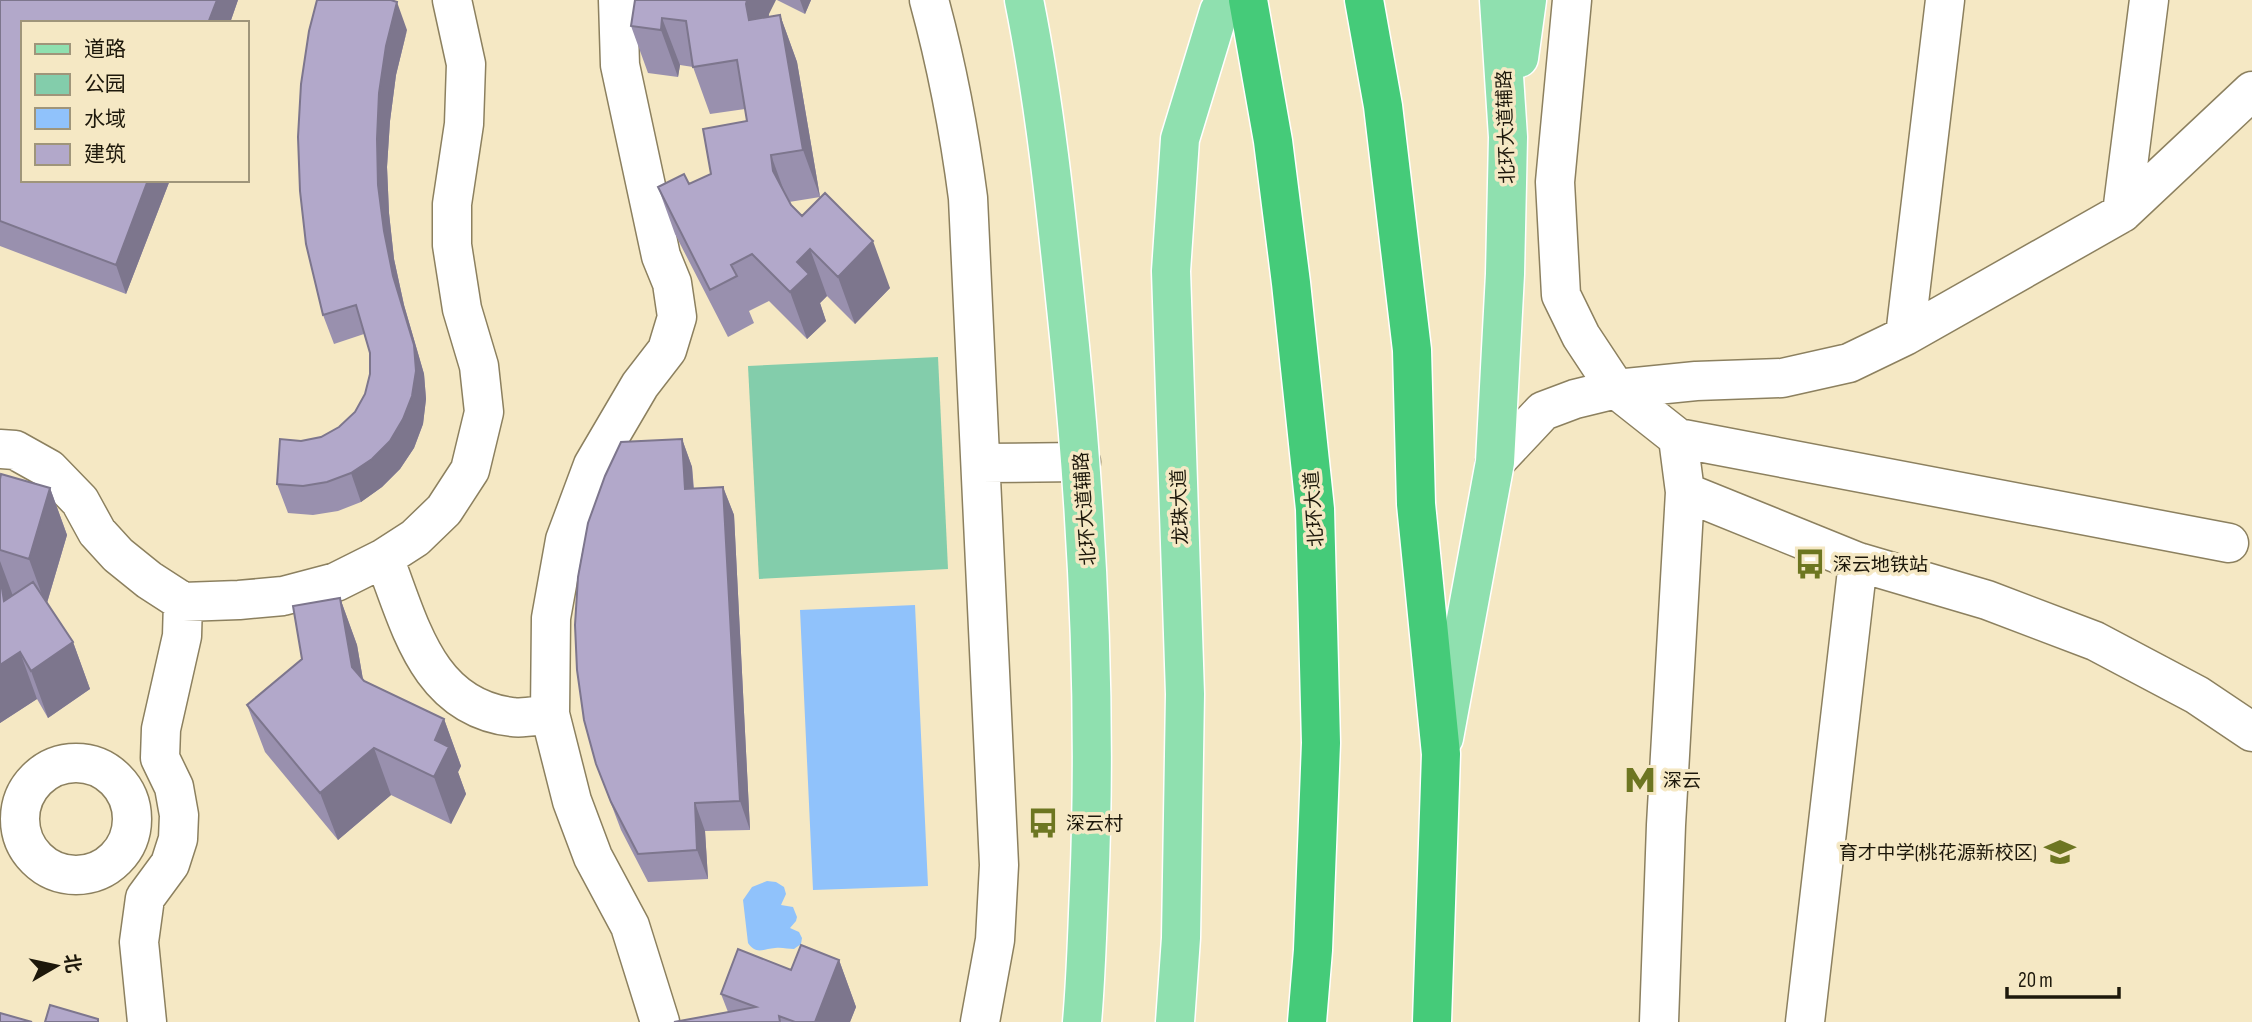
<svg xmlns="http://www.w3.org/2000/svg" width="2252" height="1022" font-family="'Sofia Sans Condensed','Noto Sans SC',sans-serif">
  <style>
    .green { fill: #83cdab }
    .water { fill: #90c2fb }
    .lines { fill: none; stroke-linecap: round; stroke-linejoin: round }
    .minor-casing { stroke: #8c805f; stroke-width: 41 }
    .major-casing { stroke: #fff; stroke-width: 41 }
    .highway-casing { stroke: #fff; stroke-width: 41 }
    .minor { stroke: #fff; stroke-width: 38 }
    .major { stroke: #8fe0af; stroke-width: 38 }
    .highway { stroke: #45cb79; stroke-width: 38 }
    .wall { fill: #9990ae }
    .shaded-wall { fill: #7d768d }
    .building { fill: #b2a8ca; stroke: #7d768d; stroke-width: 2 }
    .labels { text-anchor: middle; stroke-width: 7; stroke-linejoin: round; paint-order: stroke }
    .street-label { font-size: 19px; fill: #1d180b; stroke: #f5e8c4 }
    .poi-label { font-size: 19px; fill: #1d180b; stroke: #f5e8c4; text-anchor: start }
  </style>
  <rect width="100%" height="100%" fill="#f5e8c4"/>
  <path class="green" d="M938 357 948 569 759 579 748 366Z"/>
  <path class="water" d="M915 605 928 886 813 890 800 610Z
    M767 881 776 882 784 887 786 894 781 905 793 907 797 917 796 921 790 928 799 932 802 938 801 944 794 949C788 949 782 947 775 948 763 949 756 955 748 943L743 900 752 887Z"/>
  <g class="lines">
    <g class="minor-casing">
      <path id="minor" d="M618 0 620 65 661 256 672 283 677 317 667 350 640 385 593 465 565 540 551 618 550 714 572 801 593 857 630 926 660 1022
        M929 0C947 66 959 129 968 198L999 865 995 940 980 1022
        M1572 0 1555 182 1561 295 1581 336 1616 389 1678 438 1685 492 1666 825 1659 1022
        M2122 213 2149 0
        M1905 336 2122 213 2252 91
        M1678 438 2229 543
        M0 449 15 450 49 469 80 501 97 532 118 555 149 580 183 602 239 600 283 596 336 582 384 558 415 538 444 510 470 470 484 412 479 366 462 309 452 245V204L464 124 466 64 452 0
        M1495 462 1543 411 1575 399 1616 389 1696 381 1782 378 1849 363 1905 336 1945 0
        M981 463 1081 462
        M1685 492 1858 562 1987 600 2095 641 2197 695 2252 732
        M384 558C410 624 427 707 512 717 524 719 538 715 550 714
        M20 819a56 56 0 1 1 112 0a56 56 0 1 1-112 0Z
        M147 1022 139 942 145 898 170 864 178 839 179 815 174 787 160 758 161 729 182 636 183 602
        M1805 1022 1858 562"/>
    </g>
    <g class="major-casing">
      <path id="major" d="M1024 0C1047 114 1058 231 1070 346 1088 527 1097 708 1089 890 1087 934 1086 978 1082 1022
        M1519 58 1527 0
        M1444 738 1495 462 1505 274 1508 137 1499 0
        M1175 1022 1181 938 1185 694 1171 271 1180 139 1219 11 1226 0"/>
    </g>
    <g class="highway-casing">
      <path id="highway" d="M1248 0 1273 141 1291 283 1315 509 1321 743 1313 950 1307 1022
        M1364 0 1383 106 1412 350 1416 504 1441 754 1432 1022"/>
    </g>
    <use href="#minor" class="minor"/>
    <use href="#major" class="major"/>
    <use href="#highway" class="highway"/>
  </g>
  <path class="wall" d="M0 0H238L230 23H23L170 180 126 294 0 246Z
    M635 0 769 14V17L780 15 797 62 820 197 789 202 802 216 890 288 855 324 827 296 820 303 826 321 807 339 769 301 749 311 754 323 728 337 675 234 658 187 689 184 711 174 747 121 745 109 710 114 693 67 680 65 678 77 648 73 631 26Z
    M777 0H811L805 14Z
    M407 30 396 75 390 121 387 167 389 213 394 259 404 305 424 374 426 399 423 424 414 448 400 469 382 487 361 502 338 511 313 515 288 513 277 484 301 441 321 437 339 427 355 412 365 394 370 374V353L364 334 334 344 323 315Z
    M682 439 692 467 694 488 723 487 734 515 750 830 705 831 708 879 648 882 621 830 596 764Z
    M0 479 50 488 67 535 47 603 73 642 90 689 48 718 37 699 0 723Z
    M340 598 357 645 363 680 444 719 461 766 458 772 466 794 451 824 391 795 338 840 265 752 247 705 302 659Z
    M839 960 856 1007 850 1022H674L728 1012 721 994 791 970Z"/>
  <path class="shaded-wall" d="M217 0H238L230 23H208Z
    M747 0H776L769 14 763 51 749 20 746 4Z
    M800 0H811L805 14Z
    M397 2 407 30 396 75 390 121 387 167 389 213 394 259 404 305 424 374 426 399 423 424 414 448 400 469 382 487 361 502 351 473 393 276 384 231 378 185 377 139 379 93 386 46Z
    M780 15 797 62 820 197 803 150Z
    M662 18 680 65 678 77 661 30Z
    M771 155 788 202 773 171Z
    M148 180H170L126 294 116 265Z
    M873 241 890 288 855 324 838 277Z
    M810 249 827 296 820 303 826 321 807 339 790 292 797 262Z
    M682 439 692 467 695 517 685 489Z
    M723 487 734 515 750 830 740 801Z
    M50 488 67 535 46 606 29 559Z
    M0 561 13 596 4 601 0 576Z
    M340 598 357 645 369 714 352 667Z
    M73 642 90 689 48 718 31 671Z
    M20 652 37 699 0 723V665Z
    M444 719 461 766 458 772 466 794 451 824 434 777 435 740Z
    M374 748 391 795 338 840 320 793Z
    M695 803 705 831 708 879 697 850Z
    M839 960 856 1007 850 1022H815Z"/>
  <path class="building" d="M0 0H217L208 23H23V180H148L116 265 0 221Z
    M317 0H391L397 2 386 46 379 93 377 139 378 185 384 231 393 276 414 345 416 371 412 396 403 419 390 441 372 459 351 473 327 482 303 486 277 484 280 439 301 441 321 437 339 427 355 412 365 394 370 374V353L356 305 323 315 306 244 300 191 298 137 301 84 309 31Z
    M635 0H747L746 4 749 20 780 15 803 150 771 155 773 171 791 205 802 216 825 193 873 241 838 277 810 249 797 262 809 274 790 292 752 254 731 265 737 276 710 290 658 187 684 174 689 184 711 174 703 129 747 121 737 60 693 67 686 21 662 18 661 30 631 26Z
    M682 439 685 489 723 487 740 801 695 803 697 850 638 854 611 802 596 764 584 720 577 670 575 625 578 577 588 523 605 476 621 442Z
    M1 474 50 488 29 559 0 550V479Z
    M0 576 4 601 33 582 73 642 31 671 20 652 0 665Z
    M340 598 352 667 364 681 444 719 435 740 449 747 434 777 374 748 320 793 247 705 302 659 293 606Z
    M801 945 839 960 815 1022H795L779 1016 780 1022H674L756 1007 721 994 738 949 791 970Z
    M50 1005 98 1019V1022H45Z
    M0 1013 32 1022H0Z"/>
  <defs>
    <g id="bus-bare" transform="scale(2.415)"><path d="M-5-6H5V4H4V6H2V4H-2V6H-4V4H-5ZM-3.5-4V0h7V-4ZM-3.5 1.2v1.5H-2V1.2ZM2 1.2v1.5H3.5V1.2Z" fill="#6d7621" stroke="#f5e8c4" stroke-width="2.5" paint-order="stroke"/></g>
    <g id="metro-bare" transform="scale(2.415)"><path d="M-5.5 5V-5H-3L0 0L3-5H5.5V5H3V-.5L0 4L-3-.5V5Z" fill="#6d7621" stroke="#f5e8c4" stroke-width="2.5" paint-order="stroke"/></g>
    <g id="school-bare" transform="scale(2.415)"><path d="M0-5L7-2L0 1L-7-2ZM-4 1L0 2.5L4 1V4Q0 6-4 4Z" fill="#6d7621" stroke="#f5e8c4" stroke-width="2.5" paint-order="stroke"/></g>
  </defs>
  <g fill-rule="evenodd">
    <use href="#bus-bare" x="1810" y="564"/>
    <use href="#metro-bare" x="1640" y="780"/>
    <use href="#bus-bare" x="1043" y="823"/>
    <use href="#school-bare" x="2060" y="852"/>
  </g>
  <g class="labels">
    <g class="street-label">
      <text transform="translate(1505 127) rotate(-92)" y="7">北环大道辅路</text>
      <text transform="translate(1179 507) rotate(-92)" y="7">龙珠大道</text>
      <text transform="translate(1084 509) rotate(-94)" y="7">北环大道辅路</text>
      <text transform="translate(1313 509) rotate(-94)" y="7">北环大道</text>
    </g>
    <g class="poi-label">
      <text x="1833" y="571">深云地铁站</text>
      <text x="1663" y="787">深云</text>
      <text x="1066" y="830">深云村</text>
      <text x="2037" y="859" text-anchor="end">育才中学(桃花源新校区)</text>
    </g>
  </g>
  <rect x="21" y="21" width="228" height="161" fill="#f5e8c4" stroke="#9f957a" stroke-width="2"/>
  <rect x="35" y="44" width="35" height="10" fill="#8fe0af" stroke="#9f957a" stroke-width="2"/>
  <text x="84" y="56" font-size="21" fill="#1d180b">道路</text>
  <rect x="35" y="74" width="35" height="21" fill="#83cdab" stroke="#9f957a" stroke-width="2"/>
  <text x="84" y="91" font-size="21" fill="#1d180b">公园</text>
  <rect x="35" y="108" width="35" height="21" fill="#90c2fb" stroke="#9f957a" stroke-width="2"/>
  <text x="84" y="126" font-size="21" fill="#1d180b">水域</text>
  <rect x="35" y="144" width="35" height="21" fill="#b2a8ca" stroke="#9f957a" stroke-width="2"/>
  <text x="84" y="161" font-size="21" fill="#1d180b">建筑</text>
  <g transform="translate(56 966) rotate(81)" stroke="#f5e8c4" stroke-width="5" paint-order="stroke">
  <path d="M0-5L12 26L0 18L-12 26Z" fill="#1d180b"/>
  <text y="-10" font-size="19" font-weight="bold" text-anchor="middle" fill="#1d180b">北</text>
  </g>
  <path d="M2007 987v10h112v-10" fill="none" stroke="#1d180b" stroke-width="3.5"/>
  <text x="2018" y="987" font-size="21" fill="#1d180b" stroke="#f5e8c4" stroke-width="5" paint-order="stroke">20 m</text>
</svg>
